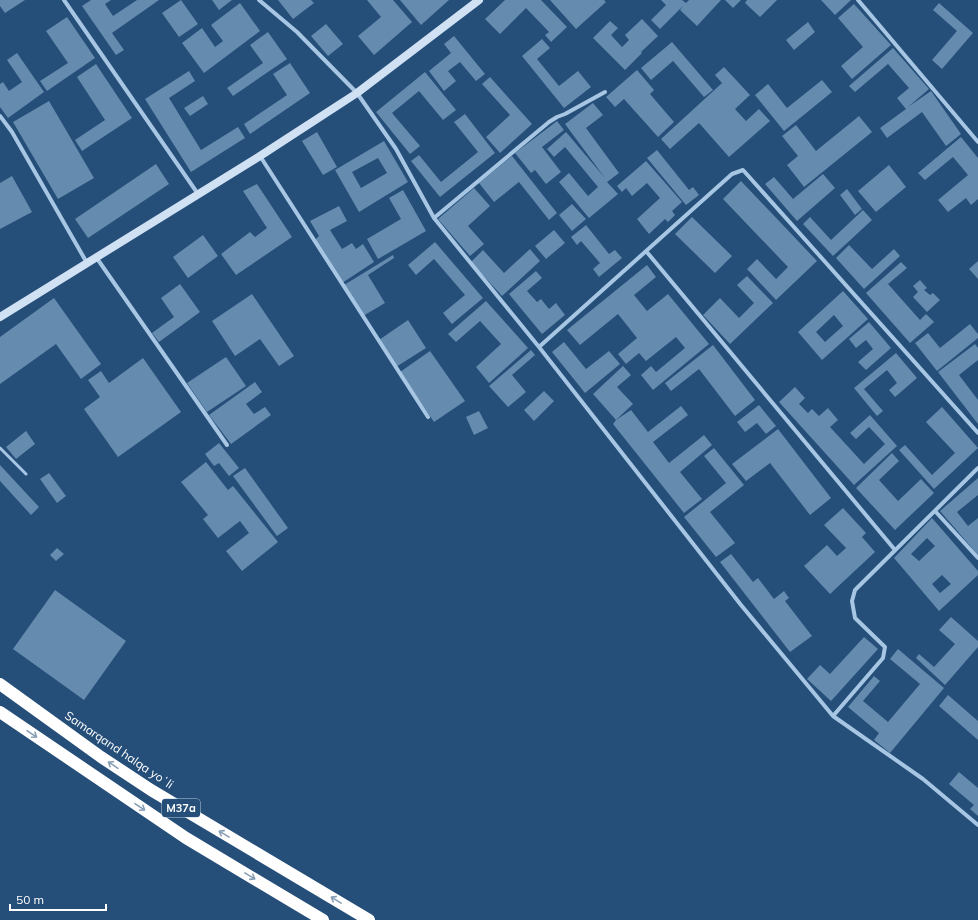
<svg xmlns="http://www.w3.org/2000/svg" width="978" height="920" font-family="Mulish,sans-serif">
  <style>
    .building { fill: #658bae; fill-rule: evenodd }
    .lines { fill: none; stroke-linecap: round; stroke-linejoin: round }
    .lane { stroke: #a7c6e3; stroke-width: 3 }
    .street { stroke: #a7c6e3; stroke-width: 4 }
    .secondary { stroke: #d0e1f4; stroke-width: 8 }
    .highway { stroke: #fff; stroke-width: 12 }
    .oneway { stroke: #879eb5 }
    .labels { text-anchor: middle; stroke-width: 3; stroke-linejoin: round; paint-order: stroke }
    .shield { fill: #254e79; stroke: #becad7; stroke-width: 1 }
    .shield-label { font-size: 11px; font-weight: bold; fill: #fff }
    .street-label { font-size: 12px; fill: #fff; stroke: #254e79 }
  </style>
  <rect width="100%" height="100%" fill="#254e79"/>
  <path class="building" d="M0 0H25L5 13 0 6Z
    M91 0H111L105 4 113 16 137 0H159L112 33 124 50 116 55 82 6Z
    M181 0 198 24 179 37 162 13Z
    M212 0H232L219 10Z
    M278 0H311L314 3 293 19Z
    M367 0H393L412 22 374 55 358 36 381 17Z
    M400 0H449L421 25Z
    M505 0H541L567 27 551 42 545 35 549 32 526 8 500 34 485 19Z
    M550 0H604L606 2 576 29Z
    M661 0H682L686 3 689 0H721L697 26 680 10 683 6 660 29 651 20 666 5Z
    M725 0H741L733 8Z
    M747 0H777L760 17 745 3Z
    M821 0H851L835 15Z
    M240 3 260 31 204 73 182 43 202 28 215 47 223 41 211 25Z
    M939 3 973 33 942 69 932 60 957 31 933 10Z
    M854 4 891 45 852 79 841 66 863 47 838 18Z
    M67 17 95 58 47 91 40 81 68 63 46 31Z
    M642 19 658 36 641 52 642 53 625 70 593 38 610 21 618 28 611 35 622 47 629 40 625 35Z
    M808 22 815 32 794 50 786 40Z
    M326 24 343 44 328 56 311 36Z
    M268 32 287 59 233 96 227 88 263 63 250 45Z
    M454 36 485 74 476 81 460 62 448 71 456 81 444 91 429 71 451 53 444 44Z
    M542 39 550 48 537 59 559 86 578 71 591 87 564 108 522 56Z
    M672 42 713 90 704 97 673 61 651 80 641 68Z
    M893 48 929 89 908 107 931 91 961 134 946 146 922 112 887 138 880 128 906 109 897 98 909 88 888 64 855 92 849 86Z
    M17 53 44 92 8 118 0 107V84L3 82 9 91 22 82 7 60Z
    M290 63 310 93 250 134 244 124 287 95 273 74Z
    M96 64 132 118 82 151 75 140 105 120 77 77Z
    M724 67 750 95 735 109 746 121 759 109 770 121 729 157 699 123 670 149 661 139 722 83 715 75Z
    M637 70 654 90 650 94 674 122 658 137 624 99 615 107 606 97Z
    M189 71 195 81 169 98 201 150 238 127 245 138 191 172 145 99Z
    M425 72 456 110 443 120 419 91 392 113 420 146 410 154 376 112Z
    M490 77 532 124 500 153 486 137 510 115 482 84Z
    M822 80 832 92 784 131 755 95 768 84 787 108Z
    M203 96 208 104 190 116 184 108Z
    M49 101 94 178 58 199 13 122Z
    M593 103 603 115 586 128 619 173 607 182 618 194 589 218 559 182 569 173 588 196 598 187 565 147 554 157 547 149 566 132 605 178 565 124Z
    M465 114 495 153 440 197 411 161 419 155 441 182 478 152 454 122Z
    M859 116 872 132 804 187 787 165 798 156 782 136 796 125 816 151Z
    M557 121 564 130 542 147 561 172 546 184 535 170 531 173 515 153Z
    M317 132 337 167 323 175 302 141Z
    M961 137 978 158V199L971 205 966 198 948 212 938 200 968 175 953 157 925 180 918 173Z
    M384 141 408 182 359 212 335 170ZM378 158 387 173 361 188 352 172Z
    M657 150 689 190 693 187 699 195 686 205 647 158Z
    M512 156 557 213 549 220 519 182 494 202 479 183Z
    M646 161 682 202 672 211 675 215 668 222 665 219 649 234 637 219 660 198 647 183 632 196 626 188 622 192 617 186Z
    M156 164 169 184 88 238 75 219Z
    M889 165 906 187 876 212 858 191Z
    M823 174 835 188 797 221 765 184 774 177 793 199Z
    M12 176 32 212 0 229V183Z
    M741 181 817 261 776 300 747 269 757 259 776 279 788 267 723 199Z
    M257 184 292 237 236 275 221 254 250 232 255 237 267 228 243 191Z
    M474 188 490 206 468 226 484 244 470 256 438 219Z
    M847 189 862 209 855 215 840 195Z
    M403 190 426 231 378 259 367 239 401 219 389 198Z
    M572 204 586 219 572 231 559 215Z
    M339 206 347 221 330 230 342 249 352 243 356 249 363 244 374 262 342 283 315 240 319 236 310 221Z
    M863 210 872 220 833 256 803 224 810 217 831 240Z
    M692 217 732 256 715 273 675 234Z
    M586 225 609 254 615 250 622 258 599 277 593 269 600 263 581 241 577 245 571 237Z
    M554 230 565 243 546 259 535 246Z
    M203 235 218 256 188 278 173 257Z
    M435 242 483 298 452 324 443 313 465 295 434 259 416 275 408 265Z
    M849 245 872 269 894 249 900 256 864 289 836 258Z
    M530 249 540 261 502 296 471 262 483 250 504 273Z
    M393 255 394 258 368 275 385 303 363 316 344 285Z
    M978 261V279L969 269Z
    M901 262 907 268 888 284 920 320 926 314 934 322 910 343 866 293Z
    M647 265 656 277 634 295 647 311 668 294 709 344 653 390 641 375 651 366 656 372 685 348 676 337 646 361 639 353 626 364 618 354 637 338 618 314 580 345 567 330Z
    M536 271 542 278 527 291 537 302 541 299 549 309 556 303 565 315 542 334 509 294Z
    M747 276 773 303 730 344 703 315 720 298 739 318 754 303 737 285Z
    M920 280 927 288 924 290 930 295 933 293 940 300 927 312 913 297 918 292 913 286Z
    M180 284 200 312 159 342 152 333 174 317 161 298Z
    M843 291 868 319 822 360 798 332ZM834 315 843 326 825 342 816 332Z
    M252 294 294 356 279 366 260 339 235 356 212 321Z
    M54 298 101 364 81 379 56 344 0 384V337Z
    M486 301 528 348 489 383 476 367 501 344 480 321 456 342 448 334Z
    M408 320 426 348 396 367 379 340Z
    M869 322 891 348 866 370 858 362 873 349 866 340 856 348 849 339Z
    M970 324 978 334V338L937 371 915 343 928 333 940 348Z
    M564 342 586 369 609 351 620 364 585 393 552 352Z
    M975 344 978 348V360L959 375 978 400V424L938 372Z
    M713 345 755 400 735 416 699 369 671 391 665 383Z
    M531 350 535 355 512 375 526 392 508 407 489 386Z
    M430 351 465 401 434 422 400 372Z
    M896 353 917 378 895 397 889 390 897 383 887 370 864 389 883 411 877 416 854 388Z
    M226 357 246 386 207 412 187 383Z
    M143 358 181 412 118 457 84 409 100 397 88 380 101 371 109 383Z
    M623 366 631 375 617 387 633 404 616 420 593 394Z
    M255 382 262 392 246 404 254 414 265 407 271 415 231 444 209 415Z
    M795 387 805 398 799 404 808 413 812 409 819 416 828 408 838 420 830 427 864 464 885 444 869 427 856 439 850 433 870 415 897 446 854 485 779 402Z
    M544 391 554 401 534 421 524 410Z
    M759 405 776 426 766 434 757 423 745 432 737 422Z
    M681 406 688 415 653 442 669 463 704 435 712 445 680 472 702 499 684 513 613 424 616 420 631 410 648 432Z
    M942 407 978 448 934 489 899 450 905 445 932 475 955 453 926 422Z
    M479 411 488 428 474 435 466 417Z
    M778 429 831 498 810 515 770 463 746 481 732 464Z
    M26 431 35 444 16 459 6 447Z
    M219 443 239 468 229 476 219 463 214 466 205 454Z
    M714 448 744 485 710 512 735 543 716 557 684 517 726 483 704 456Z
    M892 453 899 461 879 480 898 501 921 479 934 493 895 530 856 488Z
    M206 462 228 490 233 486 278 542 242 571 226 551 249 533 240 521 218 538 203 519 208 515 181 482Z
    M0 465 39 507 31 515 0 481Z
    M245 468 288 528 277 536 233 476Z
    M49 473 66 496 57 503 40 479Z
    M978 478V495L957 512 968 526 978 518V555L940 511Z
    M843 508 866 533 862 537 875 552 830 594 804 566 827 545 837 556 846 548 824 525Z
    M932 518 978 571V575L939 611 894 558ZM927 538 935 546 919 561 911 554ZM942 575 951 584 940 593 932 584Z
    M57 548 64 554 56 561 50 555Z
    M731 554 753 582 758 578 774 599 784 591 789 598 785 601 812 636 790 652 720 562Z
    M55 590 126 641 84 700 13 649Z
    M951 617 978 641V647L945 685 916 658 919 654 934 667 955 644 939 630Z
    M864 637 878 649 831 701 807 679 820 665 830 674Z
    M898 649 944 688 890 753 874 740 879 733 848 707 874 676 880 681 863 701 888 722 920 684 890 659Z
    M948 695 978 721V740L939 706Z
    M959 772 978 788V816L970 809 974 805 949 784Z"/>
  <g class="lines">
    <path class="lane" d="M0 448 26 474"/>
    <path class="street" d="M64 0 198 194
      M259 0 297 32 357 93 396 149 434 218 539 347 741 605 833 716 923 779 978 825
      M858 0 978 142
      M0 116 12 132 87 263
      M260 156 428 417
      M434 218 549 122 557 117 565 114 605 92
      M646 251 895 550
      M96 257 227 445
      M539 347 732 174 743 170 978 433
      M935 511 978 558
      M833 716 883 658 885 647 855 618 852 601 855 590 978 468"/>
    <path class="secondary" d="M0 317 260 156 357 93 479 0"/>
    <path class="highway" d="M0 684 101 757 151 790 369 920
      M0 712 186 838 323 920"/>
  </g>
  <defs><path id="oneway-shaft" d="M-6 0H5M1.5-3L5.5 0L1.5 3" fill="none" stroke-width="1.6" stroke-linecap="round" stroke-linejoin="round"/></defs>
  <g class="oneway">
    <use href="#oneway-shaft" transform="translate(32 734) rotate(34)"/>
    <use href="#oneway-shaft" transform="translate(113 765) rotate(-146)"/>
    <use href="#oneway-shaft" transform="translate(140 807) rotate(34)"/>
    <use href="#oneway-shaft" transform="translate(224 834) rotate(-149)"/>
    <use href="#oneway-shaft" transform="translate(250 876) rotate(31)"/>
    <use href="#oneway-shaft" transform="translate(336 900) rotate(-149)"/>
  </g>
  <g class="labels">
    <rect class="shield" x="162" y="799" width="38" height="18" rx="3"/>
    <g class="shield-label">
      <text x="181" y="812">M37a</text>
    </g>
    <g class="street-label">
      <text transform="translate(119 750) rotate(34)" y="4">Samarqand halqa yoʻli</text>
    </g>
  </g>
  <path d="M10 904v6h96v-6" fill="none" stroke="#ffffff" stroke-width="2"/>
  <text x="16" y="904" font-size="12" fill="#ffffff" stroke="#254e79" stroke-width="3" paint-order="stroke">50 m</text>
</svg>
